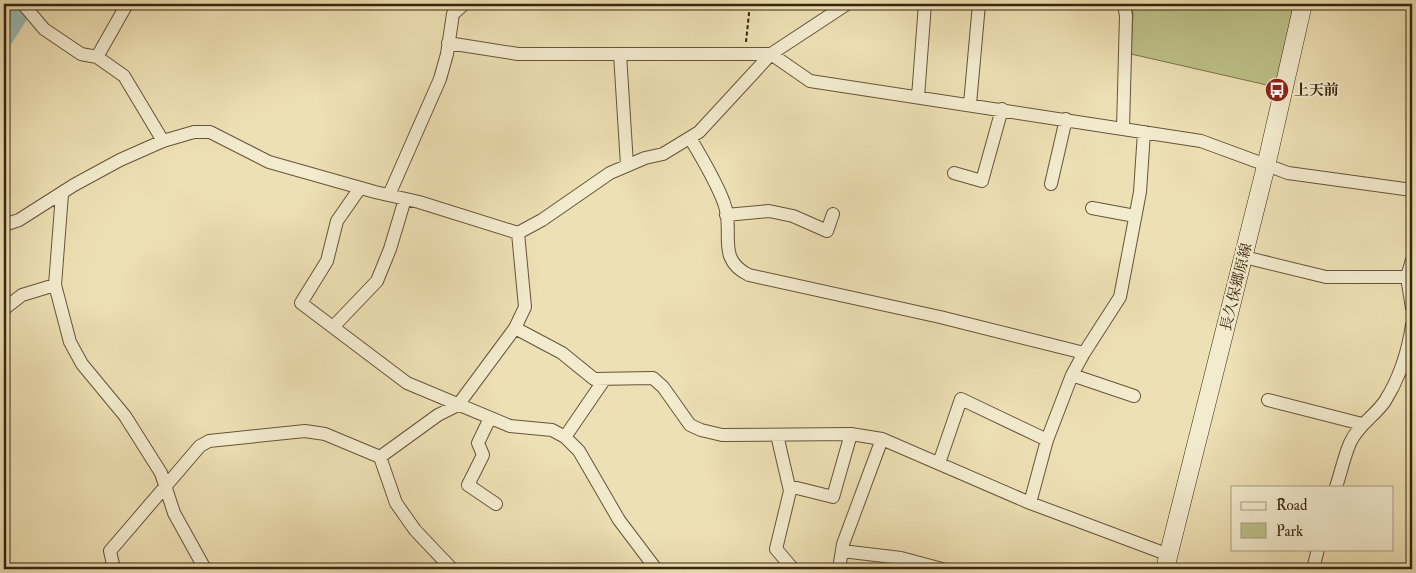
<svg xmlns="http://www.w3.org/2000/svg" width="1416" height="573" font-family="'IM FELL Double Pica','Noto Serif JP',serif">
  <style>
    .green { fill: #bdc189; stroke: #7a734c }
    .lines { fill: none; stroke-linecap: round; stroke-linejoin: round }
    .river { stroke: #9abcb3; stroke-width: 20 }
    .street-casing { stroke: #655438; stroke-width: 14 }
    .secondary-casing { stroke: #38250e; stroke-width: 19 }
    .path { stroke: #38250e; stroke-width: 2; stroke-dasharray: 4 2.5; stroke-linecap: butt }
    .street { stroke: #f3ebce; stroke-width: 12 }
    .secondary { stroke: #f3ebce; stroke-width: 18 }
    .labels { text-anchor: middle; stroke-width: 4; stroke-linejoin: round; paint-order: stroke }
    .poi-label { font-size: 15px; font-weight: bold; fill: #38250e; stroke: #f3ebce; text-anchor: start }
    .street-label { font-size: 15px; fill: #38250e; stroke: #f3ebce }
  </style>
  <rect width="100%" height="100%" fill="#ede0b4"/>
  <filter id="stains"><feTurbulence type="fractalNoise" baseFrequency=".004" numOctaves="4"/><feColorMatrix values="0 0 0 0 .2 0 0 0 0 .09 0 0 0 0 .02 0 0 0 .5 -.17"/></filter>
  <radialGradient id="worn" r=".72"><stop offset=".6" stop-color="#630" stop-opacity="0"/><stop offset="1" stop-color="#630" stop-opacity=".3"/></radialGradient>
  <path class="green" d="M1131 4H1299L1280 88 1131 54 1133 13Z"/>
  <g class="lines">
    <path class="river" d="M4 37 25 4"/>
    <g class="street-casing">
      <path id="street" d="M23 4 44 29 81 54 97 57 124 76 163 141
        M448 43 518 54H771L810 81 1201 141 1288 173 1412 190
        M620 54 627 165
        M97 57 127 4
        M918 97 925 4H928
        M970 104 979 4
        M1123 128 1126 16 1124 4
        M690 138C702 158 716 181 724 203 735 231 715 259 749 275L940 317 1084 353
        M954 173 982 181 1002 109
        M1051 184 1066 119
        M360 188 337 221 327 261 301 303 407 383 510 426 552 430 565 437 579 451 619 520 656 569
        M62 194 55 285 70 342 82 364 125 416 161 473 174 513 205 569
        M389 195 440 79 447 54 453 14 464 4
        M1092 208 1135 216
        M726 215 769 211 793 216 827 231 833 214
        M4 225 19 220 74 185 120 160 163 141 194 132H210L269 162 375 192 419 202 518 233 542 220 610 173 645 158 663 154 699 132 771 54 847 4
        M1244 257 1326 277H1407
        M1412 260 1407 277 1412 308
        M4 309 22 295 55 285
        M333 327 377 281 390 249 405 199
        M515 328 562 353 594 379 653 378 663 387 690 425 701 430 722 435 851 434 882 439 1030 503 1169 555
        M1072 375 1134 396
        M1268 400 1362 424
        M490 418 478 443 483 455 468 485 496 504
        M777 435 790 491 776 549 793 569
        M565 437 604 380
        M380 457 438 415 458 405 515 328 525 307 518 233
        M939 463 961 399 1047 440
        M789 486 833 497 851 434
        M1336 487C1341 472 1344 457 1350 443 1358 425 1375 416 1385 401 1399 379 1408 351 1412 325
        M1030 503 1047 440 1072 375 1084 353 1120 297 1140 192 1144 132
        M842 551 901 558 942 569
        M114 569 110 551 200 446 209 441 305 431 325 434 380 457 396 503 415 530 452 569
        M839 569 843 544 882 439
        M1313 569 1318 549"/>
    </g>
    <g class="secondary-casing">
      <path id="secondary" d="M1165 569 1266 166 1303 4"/>
    </g>
    <path class="path" d="M746 42 750 4"/>
    <use href="#street" class="street"/>
    <use href="#secondary" class="secondary"/>
  </g>
  <defs>
    <g id="bus-disc" transform="scale(1.25)"><circle r="9.5" fill="#8f2418" stroke="#f3ebce"/><path d="M-5-6H5V4H4V6H2V4H-2V6H-4V4H-5ZM-3.5-4V0h7V-4ZM-3.5 1.2v1.5H-2V1.2ZM2 1.2v1.5H3.5V1.2Z" fill="#fff"/></g>
  </defs>
  <g fill-rule="evenodd">
    <use href="#bus-disc" x="1277" y="90"/>
  </g>
  <g class="labels">
    <g class="poi-label">
      <text x="1294" y="95">上天前</text>
    </g>
    <g class="street-label">
      <text transform="translate(1236 287) rotate(-76)" y="5">長久保郷原線</text>
    </g>
  </g>
  <rect width="1416" height="573" fill="none" stroke="#ede0b4" stroke-width="20"/>
  <rect x="5" y="5" width="1406" height="563" fill="none" stroke="#38250e" stroke-width="2.5"/>
  <rect x="10" y="10" width="1396" height="553" fill="none" stroke="#38250e"/>
  <rect x="1231" y="486" width="162" height="65" fill="#f3ebce" stroke="#a89c81"/>
  <rect x="1241" y="502" width="25" height="8" fill="#f3ebce" stroke="#a89c81"/>
  <text x="1276" y="510" font-size="15" fill="#38250e">Road</text>
  <rect x="1241" y="523" width="25" height="15" fill="#bdc189" stroke="#a89c81"/>
  <text x="1276" y="536" font-size="15" fill="#38250e">Park</text>
  <rect width="100%" height="100%" filter="url(#stains)"/>
  <rect width="100%" height="100%" fill="url(#worn)"/>
</svg>
